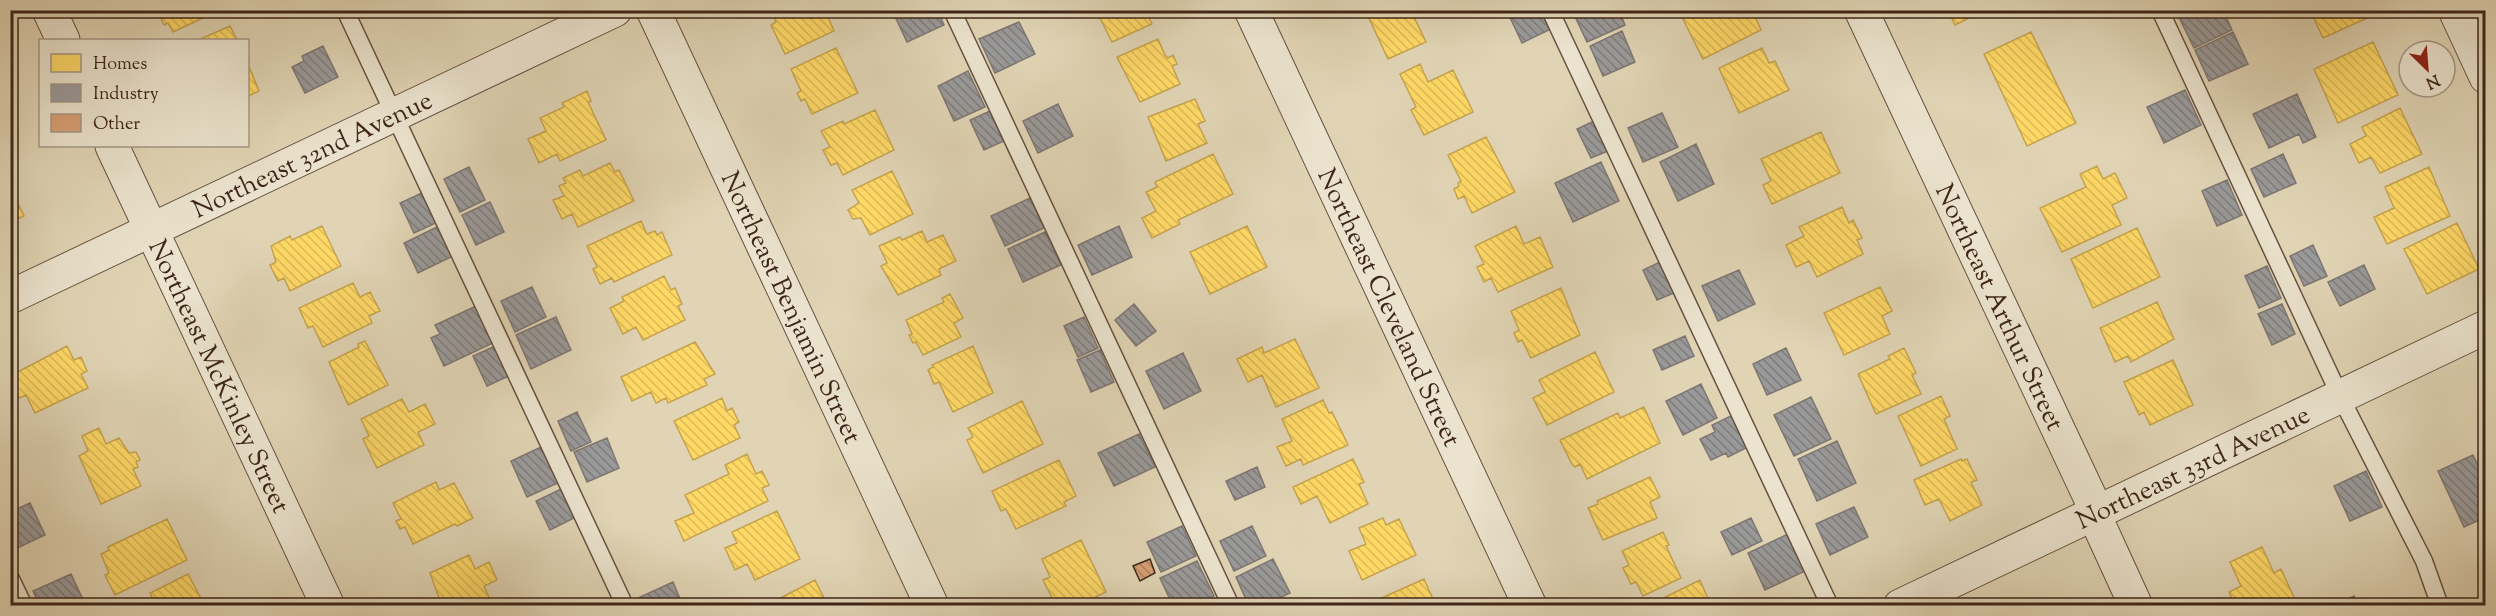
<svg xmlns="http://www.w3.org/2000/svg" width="2496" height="616" font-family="'Sorts Mill Goudy',serif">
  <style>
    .homes { fill: url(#homes-back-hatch); stroke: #c5a34f; stroke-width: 1.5 }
    .industry { fill: url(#industry-back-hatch); stroke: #7e7673; stroke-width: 1.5 }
    .building { fill: url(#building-back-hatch); stroke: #3e2619; stroke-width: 1.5 }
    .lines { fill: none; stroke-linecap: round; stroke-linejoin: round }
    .service-casing { stroke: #665240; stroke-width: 19 }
    .minor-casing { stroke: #665240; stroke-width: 35 }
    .tertiary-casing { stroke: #665240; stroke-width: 35 }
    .service { stroke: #ebe3ce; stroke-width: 16 }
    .minor { stroke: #ebe3ce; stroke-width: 33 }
    .tertiary { stroke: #ebe3ce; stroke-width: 33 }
    .labels { text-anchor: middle; stroke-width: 6; stroke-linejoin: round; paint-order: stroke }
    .street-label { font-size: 26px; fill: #3e2619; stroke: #ebe3ce }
  </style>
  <defs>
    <pattern id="homes-back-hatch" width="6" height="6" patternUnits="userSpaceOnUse" patternTransform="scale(1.5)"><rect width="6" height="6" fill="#ffd966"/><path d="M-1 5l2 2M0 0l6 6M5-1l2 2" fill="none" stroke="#dcba58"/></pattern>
    <pattern id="industry-back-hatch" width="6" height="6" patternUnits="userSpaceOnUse" patternTransform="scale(1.5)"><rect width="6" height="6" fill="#999"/><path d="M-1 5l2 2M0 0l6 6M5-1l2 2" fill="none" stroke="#7e7d7c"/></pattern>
    <pattern id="building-back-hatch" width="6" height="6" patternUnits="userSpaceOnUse" patternTransform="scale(1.5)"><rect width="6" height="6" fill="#d79f75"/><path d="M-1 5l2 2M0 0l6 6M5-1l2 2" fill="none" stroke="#b0815f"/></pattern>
  </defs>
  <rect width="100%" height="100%" fill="#e0d4b4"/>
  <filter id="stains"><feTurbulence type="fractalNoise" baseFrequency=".00333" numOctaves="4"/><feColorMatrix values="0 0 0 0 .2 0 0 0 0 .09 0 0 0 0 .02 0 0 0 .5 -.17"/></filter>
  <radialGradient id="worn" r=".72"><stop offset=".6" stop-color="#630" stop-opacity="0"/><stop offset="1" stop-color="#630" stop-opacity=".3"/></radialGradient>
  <path class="homes" d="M157 10H225L211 18 209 15 173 32 168 23 164 25Z
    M771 10H825L834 31 785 54 771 25 776 22Z
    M1096 10H1145L1152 24 1112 42Z
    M1379 10H1427L1414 17 1426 42 1388 59 1368 16Z
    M1757 10 1758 14 1755 16 1761 30 1703 59 1679 11Z
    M1948 10H1985L1955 25Z
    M2310 10H2371L2374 15 2323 38Z
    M230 26 237 40H198Z
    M2031 32 2076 123 2027 146 1984 54Z
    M1158 39 1165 55 1168 58 1173 55 1177 64 1172 66 1180 84 1140 102 1117 57Z
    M2373 42 2398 95 2338 123 2314 69Z
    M836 48 858 93 812 114 805 99 801 101 797 93 801 91 791 69Z
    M1762 48 1769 63 1775 61 1789 90 1739 113 1719 68Z
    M248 64 259 91 248 96Z
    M1420 64 1428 82 1453 70 1473 112 1424 135 1411 110 1416 107 1400 74Z
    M587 91 591 101 588 102 606 140 560 161 557 154 539 163 528 139 546 131 540 118 564 107 562 103Z
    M1195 99 1205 121 1198 124 1207 143 1166 161 1148 117Z
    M2400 108 2422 154 2380 173 2371 157 2359 163 2350 144 2366 136 2362 127Z
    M875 110 894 150 843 175 837 163 831 165 823 150 830 147 821 131 843 121 844 124Z
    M1821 132 1840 173 1772 204 1763 185 1771 181 1761 159Z
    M1486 137 1515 192 1472 213 1464 196 1458 199 1454 189 1459 186 1458 183 1461 181 1448 155Z
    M1213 154 1233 194 1178 220 1180 224 1152 238 1142 218 1156 211 1146 192 1157 187 1155 182Z
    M610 163 615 172 619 170 634 201 578 227 572 214 562 219 553 200 564 196 559 186 566 183 563 178 580 170 583 176Z
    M2097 166 2103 179 2115 173 2127 198 2112 205 2121 225 2062 252 2040 208 2086 187 2080 174Z
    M2429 167 2450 216 2387 244 2374 217 2394 208 2385 187Z
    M892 171 913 214 870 235 861 218 853 219 848 210 859 203 852 190Z
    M10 188 24 216 11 222 16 234 10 237Z
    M1842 207 1849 223 1853 220 1862 238 1857 240 1863 254 1817 277 1809 261 1796 267 1786 245 1804 236 1799 227Z
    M641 221 647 234 655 231 657 235 662 232 672 255 614 282 612 278 600 284 593 269 597 267 587 246Z
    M2457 223 2479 269 2427 294 2404 249Z
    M322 226 341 266 290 291 284 278 278 281 270 265 276 262 271 246 290 236 292 240Z
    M1247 226 1267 267 1210 294 1190 252Z
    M1516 226 1524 244 1540 237 1553 267 1498 292 1491 278 1484 282 1477 267 1484 264 1475 246Z
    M2137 228 2160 277 2093 308 2071 259Z
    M922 231 927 242 943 235 956 261 939 269 941 275 898 295 881 266 887 263 879 246 900 237 902 240Z
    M664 276 671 290 675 288 682 304 678 306 685 320 643 340 636 327 623 334 610 308 624 301 622 297Z
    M353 283 360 297 370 292 380 311 369 316 372 323 323 347 313 326 308 328 299 308Z
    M1880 287 1892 311 1882 316 1890 334 1844 355 1824 313Z
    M1561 288 1580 335 1531 358 1522 340 1518 342 1514 333 1519 330 1511 311Z
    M950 294 963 318 954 323 961 337 923 355 916 342 913 343 909 335 912 334 906 320 944 302 942 298Z
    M2157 302 2174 339 2131 362 2128 356 2115 362 2100 328Z
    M1295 339 1319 388 1276 407 1262 375 1248 382 1237 359 1262 347 1264 353Z
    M365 341 388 385 348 405 329 362 359 347 358 344Z
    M695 342 715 374 704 379 707 385 668 403 666 398 656 403 651 392 632 401 621 377Z
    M67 346 74 360 81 357 87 371 81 374 88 388 35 413 26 395 10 402V376Z
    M973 346 993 393 953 412 939 382 934 384 928 370 933 367 932 365Z
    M1904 348 1916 373 1912 375 1921 394 1876 414 1858 374 1890 359 1888 356Z
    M1595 352 1614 392 1547 425 1533 398 1545 392 1539 380Z
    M2173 360 2193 405 2150 425 2144 412 2139 415 2124 382Z
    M1941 396 1950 416 1944 419 1957 449 1921 466 1898 416Z
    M722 398 727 411 732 408 739 422 734 425 740 438 693 460 674 421Z
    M402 399 409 412 425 404 435 424 418 432 424 445 377 468 363 439 369 436 361 419Z
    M1323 400 1329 413 1332 412 1348 445 1303 465 1301 459 1286 466 1277 447 1292 441 1282 419Z
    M1022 401 1043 444 983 473 967 440 973 437 968 428Z
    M1644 407 1660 443 1587 479 1580 464 1575 467 1572 464 1560 440 1618 413 1620 418Z
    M99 428 106 444 119 438 129 453 136 452 140 460 136 462 138 467 133 469 141 486 101 504 79 456 88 451 82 436Z
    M747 454 756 474 762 471 769 485 762 488 768 501 684 541 675 521 694 513 685 495 729 474 725 465Z
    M1353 459 1364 482 1359 484 1368 504 1330 523 1317 496 1301 504 1293 487Z
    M1961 459 1962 461 1967 459 1977 480 1971 482 1982 505 1950 521 1939 499 1925 505 1914 480Z
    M1059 460 1076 496 1064 502 1066 506 1016 529 1006 509 1001 511 992 491Z
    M1650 477 1660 497 1650 502 1657 518 1603 540 1588 508 1598 504 1597 501Z
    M436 482 439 490 454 483 473 518 457 526 455 524 413 544 405 527 400 529 396 521 401 519 393 503Z
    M777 511 800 559 755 580 747 564 735 570 725 548 737 543 732 532Z
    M1383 518 1386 525 1399 519 1416 555 1362 580 1349 551 1366 544 1359 528Z
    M167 519 187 560 115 595 105 575 109 573 101 554 109 550 108 547Z
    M1663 532 1669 545 1666 546 1681 578 1643 596 1636 582 1631 584 1623 568 1629 565 1622 551Z
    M1081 540 1106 592 1077 606H1056L1043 580 1050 577 1042 559Z
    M2262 547 2274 573 2281 569 2297 604 2235 606 2229 592 2241 586 2230 562Z
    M469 555 475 569 489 562 497 580 484 586 492 604 442 606 430 573Z
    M188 574 205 606H156L150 593Z
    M1424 579 1436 606 1366 605Z
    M815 580 828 606H765Z
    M1700 580 1711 606H1649V605Z"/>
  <path class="industry" d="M892 10H937L944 25 907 42Z
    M1514 10H1544L1553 28 1522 43 1508 13Z
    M1572 10H1619L1625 25 1587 42Z
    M2183 10H2223L2232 30 2194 48 2177 13Z
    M1019 22 1035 54 995 73 979 39Z
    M1622 31 1635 62 1603 76 1590 46Z
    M2233 32 2248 64 2209 81 2195 50Z
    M323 46 338 77 305 93 292 67 304 61 302 56Z
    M968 71 985 107 954 121 938 86Z
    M2185 90 2201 125 2164 143 2147 107Z
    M2297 94 2316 137 2303 143 2299 134 2269 148 2253 114Z
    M1058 104 1073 136 1038 153 1023 121Z
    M990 111 1004 141 984 150 970 120Z
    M1662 113 1678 147 1643 162 1628 128Z
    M1596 120 1610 150 1591 158 1577 129Z
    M1696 144 1714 184 1678 201 1660 162Z
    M2283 154 2296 183 2264 197 2251 169Z
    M1601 162 1619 201 1573 222 1555 183Z
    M469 167 485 200 460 212 444 179Z
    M2227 180 2242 215 2217 226 2202 191Z
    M424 192 438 222 414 233 400 203Z
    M1030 198 1044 228 1005 246 991 216Z
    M490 202 504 232 476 245 462 215Z
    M439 226 453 256 418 273 404 243Z
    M1119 226 1132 257 1092 275 1078 245Z
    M1045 232 1061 265 1023 282 1008 249Z
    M2313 245 2327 276 2304 286 2290 256Z
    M1662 261 1676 292 1657 300 1643 270Z
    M2364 265 2375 289 2340 306 2328 282Z
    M2267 266 2281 298 2259 308 2245 276Z
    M1739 270 1755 304 1718 321 1702 286Z
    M532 287 546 317 515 332 501 301Z
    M1134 304 1156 331 1136 346 1115 320Z
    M2282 304 2295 334 2272 345 2258 314Z
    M476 306 493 343 444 366 431 338 440 334 435 325Z
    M556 317 571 350 531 369 516 335Z
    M1084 317 1098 348 1078 357 1064 326Z
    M1685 336 1694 356 1662 370 1653 350Z
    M495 346 509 376 487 386 473 356Z
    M1786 348 1801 380 1767 395 1753 364Z
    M1100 350 1114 382 1091 392 1077 360Z
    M1183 353 1201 391 1164 409 1146 371Z
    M1701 384 1717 418 1683 435 1666 401Z
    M1811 397 1831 439 1794 456 1774 415Z
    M577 412 591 442 571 451 558 421Z
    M1733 415 1748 447 1728 457 1726 453 1711 460 1700 439 1715 432 1712 425Z
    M1139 434 1155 467 1114 486 1098 453Z
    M607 438 619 468 587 482 574 452Z
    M1837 441 1856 483 1817 501 1798 459Z
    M541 447 558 483 527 497 511 461Z
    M2473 455 2486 482V517L2464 527 2438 471Z
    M1257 467 1265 487 1235 500 1226 481Z
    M2366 471 2382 507 2350 521 2334 486Z
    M561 489 574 518 550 530 536 501Z
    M30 503 45 535 13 550 10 544V512Z
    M1854 507 1868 537 1830 555 1816 524Z
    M1751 518 1762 541 1732 555 1721 532Z
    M1182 526 1196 556 1161 572 1147 542Z
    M1252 526 1266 556 1234 571 1220 541Z
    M1788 534 1805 571 1765 590 1748 553Z
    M1273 559 1290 593 1263 606H1249L1236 577Z
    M1197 561 1214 596 1195 606H1173L1160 578Z
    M71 574 86 606H40L33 591Z
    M673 582 683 606H644L640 597Z
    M2354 596 2358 606H2333Z"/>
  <path class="building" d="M1150 559 1155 573 1140 581 1133 566Z"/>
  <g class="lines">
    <g class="service-casing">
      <path id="service" d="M345 10 625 606
        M952 10 1231 606
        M1550 10 1830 606
        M2160 10 2340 396 2424 561 2440 606
        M10 577 24 606"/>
    </g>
    <g class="minor-casing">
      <g id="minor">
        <path d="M49 10 63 40"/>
        <path id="s1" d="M653 10 932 606"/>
        <path id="s2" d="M1251 10 1530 606"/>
        <path id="s3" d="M1861 10 2097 512 2098 523 2136 606"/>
        <path d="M2455 10 2486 77"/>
        <path id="s4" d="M112 146 328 606"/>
        <path id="s5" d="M10 297 615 10"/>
      </g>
    </g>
    <g class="tertiary-casing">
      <g id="tertiary">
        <path id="s6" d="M1900 606 2486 327"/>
      </g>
    </g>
    <use href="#service" class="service"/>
    <use href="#minor" class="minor"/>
    <use href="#tertiary" class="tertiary"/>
  </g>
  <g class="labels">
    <g class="street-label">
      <text dy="9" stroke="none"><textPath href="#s5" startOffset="334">Northeast 32nd Avenue</textPath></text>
      <text dy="9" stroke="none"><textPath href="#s3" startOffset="328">Northeast Arthur Street</textPath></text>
      <text dy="9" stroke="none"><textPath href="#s1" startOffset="328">Northeast Benjamin Street</textPath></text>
      <text dy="9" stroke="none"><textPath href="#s2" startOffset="328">Northeast Cleveland Street</textPath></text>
      <text dy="9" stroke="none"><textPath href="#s4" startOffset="254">Northeast McKinley Street</textPath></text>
      <text dy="9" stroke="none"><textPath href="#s6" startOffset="324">Northeast 33rd Avenue</textPath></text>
    </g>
  </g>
  <rect width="2496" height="616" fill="none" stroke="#e0d4b4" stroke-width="36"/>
  <rect x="12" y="12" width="2472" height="592" fill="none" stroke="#3e2619" stroke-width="3"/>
  <rect x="18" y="18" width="2460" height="580" fill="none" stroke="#3e2619" stroke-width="1.5"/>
  <rect x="39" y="39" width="210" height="108" fill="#ebe3ce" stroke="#a69786" stroke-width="1.5"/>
  <rect x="51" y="54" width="30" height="18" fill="#ffd966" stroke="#a69786" stroke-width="1.5"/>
  <text x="93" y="69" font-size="18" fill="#3e2619">Homes</text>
  <rect x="51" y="84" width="30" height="18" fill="#999999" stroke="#a69786" stroke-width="1.5"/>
  <text x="93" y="99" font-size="18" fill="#3e2619">Industry</text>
  <rect x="51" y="114" width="30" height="18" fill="#d79f75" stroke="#a69786" stroke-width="1.5"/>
  <text x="93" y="129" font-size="18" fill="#3e2619">Other</text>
  <g transform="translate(2427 69) rotate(155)"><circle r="28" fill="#ebe3ce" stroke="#a69786" stroke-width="1.5"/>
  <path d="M0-4.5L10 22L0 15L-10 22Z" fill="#8f2418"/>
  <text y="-9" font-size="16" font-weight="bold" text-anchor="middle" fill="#3e2619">N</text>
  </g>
  <rect width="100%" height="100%" filter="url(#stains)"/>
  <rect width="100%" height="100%" fill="url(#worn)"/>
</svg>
